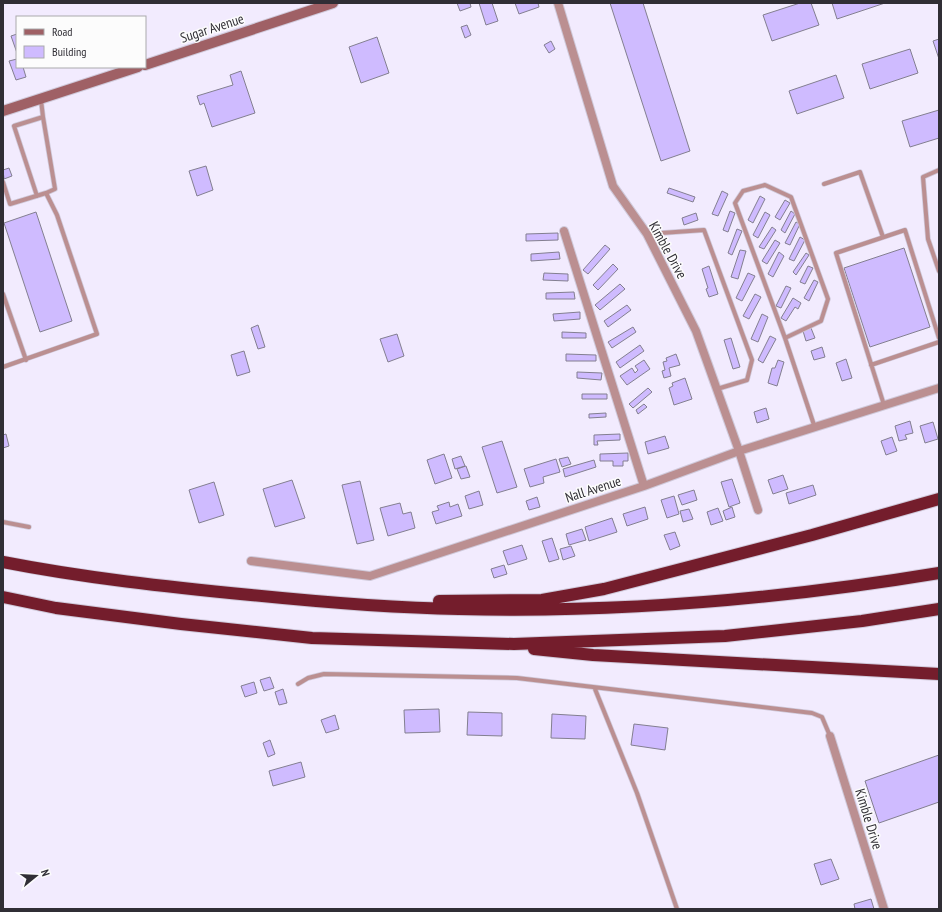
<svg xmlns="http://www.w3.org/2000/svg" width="942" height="912" font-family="'PT Sans Narrow',sans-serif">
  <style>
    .building { fill: #cfbbff; stroke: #837f90 }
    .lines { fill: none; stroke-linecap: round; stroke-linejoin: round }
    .service-casing { stroke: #cfc9da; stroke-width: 5.5 }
    .minor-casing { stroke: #cfc9da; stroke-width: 10 }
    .secondary-casing { stroke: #cfc9da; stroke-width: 12 }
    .motorway-casing { stroke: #cfc9da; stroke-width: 14 }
    .service { stroke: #bb8f91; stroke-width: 4 }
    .minor { stroke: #bb8f91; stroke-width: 8 }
    .secondary { stroke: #9f6065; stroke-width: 10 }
    .motorway { stroke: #741d2c; stroke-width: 12 }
    .labels { text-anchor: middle; stroke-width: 3; stroke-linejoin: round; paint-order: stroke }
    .street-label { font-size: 14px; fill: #302e35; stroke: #fcfcfc }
  </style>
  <rect width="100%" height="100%" fill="#f2ebfe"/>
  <path class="building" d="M457 3H470L471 7 460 11Z
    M479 3H492L498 21 486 25Z
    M515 3H538L539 7 519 14Z
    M610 3H643L690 151 661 161Z
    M800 3H811L819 25 772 41 763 15Z
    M832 3H885L837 19Z
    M467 25 471 35 465 38 461 27Z
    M17 34V53L11 36Z
    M377 37 389 73 361 83 349 47Z
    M939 39V59L933 41Z
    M551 41 555 49 549 53 544 45Z
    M910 49 918 73 870 89 862 64Z
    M17 59V67H23L26 77 16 80 9 61Z
    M241 71 255 113 212 127 204 103 200 105 197 96 233 85 230 75Z
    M836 75 844 98 797 114 789 91Z
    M939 110V138L910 147 902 121Z
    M206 166 213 190 197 196 189 171Z
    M9 168 12 176 4 179 3 170Z
    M669 188 695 197 693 202 667 193Z
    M722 191 728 194 718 216 712 214Z
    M760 196 765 199 753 223 748 220Z
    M785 200 790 203 780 220 775 217Z
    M730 211 735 213 728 232 723 230Z
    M791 211 795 214 785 233 781 230Z
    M36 212 72 321 40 332 4 223Z
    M765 212 770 215 758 238 753 235Z
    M696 213 698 220 684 225 682 218Z
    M796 222 800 224 790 245 785 243Z
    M772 227 776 230 764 249 759 247Z
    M737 229 742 231 732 255 728 253Z
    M558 233V240L526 241V234Z
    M800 237 805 240 794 261 789 259Z
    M775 240 780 243 767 264 762 261Z
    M605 245 610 249 588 274 583 270Z
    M904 248 930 327 870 347 844 268Z
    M740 250 746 251 738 279 731 277Z
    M559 252 560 259 531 261V254Z
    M779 252 784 256 773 277 768 274Z
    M806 253 809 255 796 275 793 272Z
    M613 264 618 269 598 290 593 285Z
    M709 266 718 294 709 297 706 289 708 288 702 269Z
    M808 266 813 268 805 284 800 282Z
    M544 273 568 274V281L543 280Z
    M748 273 755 276 742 301 736 298Z
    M814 280 818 282 809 301 804 298Z
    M620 284 625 289 600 310 595 305Z
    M786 286 791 288 781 308 776 306Z
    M574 292 575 299H546V293Z
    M755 294 761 297 749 319 743 316Z
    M793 298 801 303 798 309 795 307 786 321 781 318Z
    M627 305 631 310 608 327 604 321Z
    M580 312V319L554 321 553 314Z
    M762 314 768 317 758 342 751 339Z
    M258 325 265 347 258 349 251 328Z
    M633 327 636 332 612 348 608 342Z
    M811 328 815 338 806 341 803 331Z
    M562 332 586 333V338H562Z
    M397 334 404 356 388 362 380 339Z
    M770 336 776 339 763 363 758 360Z
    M731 338 740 367 733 369 724 340Z
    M640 345 644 351 620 368 616 362Z
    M822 347 825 357 814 360 811 351Z
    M244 351 250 372 237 376 231 355Z
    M566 354 596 355V361H566Z
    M676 354 680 365 669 368 671 376 664 378 662 371 665 370 663 362 667 361 666 358Z
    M846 359 852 378 842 381 836 363Z
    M644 360 650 369 627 385 620 376 632 368 635 373 638 370 635 366Z
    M778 360 784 362 777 386 768 383 772 368H775Z
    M577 372 602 373 601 380 577 378Z
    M685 378 692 399 674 405 669 388 673 386 672 383Z
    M648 388 652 392 633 408 629 404Z
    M582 394H607V399H582Z
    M644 404 647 407 638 414 636 410Z
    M766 408 769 419 757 423 754 412Z
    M606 413V417L589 418V414Z
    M910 421 913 433 905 435 907 439 899 441 895 426Z
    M933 422 938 439 925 443 920 426Z
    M6 434 9 446 3 448V435Z
    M620 434V440L597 441 598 445H594V435Z
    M665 436 669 448 648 454 645 442Z
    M892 437 897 451 886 455 881 441Z
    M502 441 517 487 497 493 482 447Z
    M628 453V461H623V466H613V461H600V454Z
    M444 454 452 478 435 484 427 460Z
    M461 456 465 466 455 469 452 459Z
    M568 457 571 464 562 467 559 459Z
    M556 459 560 472 543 477 544 483 530 487 524 469Z
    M594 460 596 467 565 477 563 469Z
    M466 466 470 477 461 479 457 469Z
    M783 475 788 489 773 494 768 480Z
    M732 479 740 503 729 507 721 482Z
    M292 480 305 518 275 527 263 489Z
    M360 481 374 540 357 544 342 485Z
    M214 482 224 515 199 523 189 490Z
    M813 485 816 495 789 504 786 493Z
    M694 490 697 500 682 505 678 495Z
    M479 491 483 505 469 509 465 496Z
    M674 496 679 514 667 518 661 500Z
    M537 497 540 507 529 510 526 501Z
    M449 502 450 507 458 504 462 516 436 524 432 512 439 510 437 506Z
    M400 503 403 514 411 512 415 528 388 536 380 508Z
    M645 507 648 519 627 526 623 514Z
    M732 507 735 517 726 520 723 511Z
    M718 508 723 521 711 525 707 512Z
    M689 509 693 519 683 522 680 511Z
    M612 518 617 532 589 541 585 527Z
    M582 529 586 540 569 545 566 534Z
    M675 532 680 546 670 550 664 535Z
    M552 538 559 559 549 562 542 541Z
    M522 545 527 559 508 565 503 551Z
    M571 546 575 556 563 560 560 549Z
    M504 565 507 574 494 578 491 569Z
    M270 677 274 688 264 691 260 680Z
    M254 682 257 693 245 697 241 686Z
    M283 689 287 703 279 705 275 692Z
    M439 709 440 732 405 733 404 710Z
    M468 712 502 713V736L467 735Z
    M552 714 586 716 585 739 551 738Z
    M335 715 339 729 326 733 321 720Z
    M634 724 668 728 665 750 631 745Z
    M270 740 275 754 268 757 263 743Z
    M939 755V802L879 823 865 781Z
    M301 762 305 777 273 786 269 771Z
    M831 859 839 879 821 885 814 864Z
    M871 899 874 909H855L854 904Z"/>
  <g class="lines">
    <g class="service-casing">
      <path id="service" d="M41 100 43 117
        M939 170 923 177 928 239 939 271
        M3 182 10 204 46 193 57 215 97 334 3 367
        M824 184 860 172 883 237
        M37 196 14 126 43 117 55 189 46 193
        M647 234 704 230 752 360 747 380 717 389
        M3 294 26 360
        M785 338 821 321 828 299 791 197 765 185 743 191 735 203 785 338 815 428
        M871 365 939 342
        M884 405 836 253 905 230 939 338
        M3 522 29 527
        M298 684 308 678 324 674 517 678 812 713 822 717 830 736
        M595 689 637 793 677 909"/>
    </g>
    <g class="minor-casing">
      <path id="minor" d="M558 3 613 186 647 234 696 331 739 451 758 510
        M564 231 644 486
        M251 561 370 576 644 486 739 451 939 388
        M830 736 884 909"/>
    </g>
    <g class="secondary-casing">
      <path id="secondary" d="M145 65 333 3
        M3 111 138 67"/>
    </g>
    <g class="motorway-casing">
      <path id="motorway" d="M3 562C85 578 168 587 251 595 320 602 390 608 459 609 618 613 782 599 939 573
        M3 597 56 608 181 624 312 638 514 644 725 636 862 621 939 609
        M439 601 542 600 604 589 812 535 939 499
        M534 649 593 655 939 674"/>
    </g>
    <use href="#service" class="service"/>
    <use href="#minor" class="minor"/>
    <use href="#secondary" class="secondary"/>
    <use href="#motorway" class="motorway"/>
  </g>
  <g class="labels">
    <g class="street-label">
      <text transform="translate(212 28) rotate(-18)" y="5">Sugar Avenue</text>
      <text transform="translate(668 250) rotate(61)" y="5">Kimble Drive</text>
      <text transform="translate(593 489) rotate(-18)" y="5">Nall Avenue</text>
      <text transform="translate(869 819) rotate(73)" y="5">Kimble Drive</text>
    </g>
  </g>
  <rect width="942" height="912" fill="none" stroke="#302e35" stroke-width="8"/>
  <rect x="16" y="16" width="130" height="52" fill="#fcfcfc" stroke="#aaaaac"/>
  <rect x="24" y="29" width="20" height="6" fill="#9f6065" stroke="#aaaaac"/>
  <text x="52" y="36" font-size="12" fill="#302e35">Road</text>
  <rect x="24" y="46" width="20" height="12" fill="#cfbbff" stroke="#aaaaac"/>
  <text x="52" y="56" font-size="12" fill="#302e35">Building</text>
  <g transform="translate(36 876) rotate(72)" stroke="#fcfcfc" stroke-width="3" paint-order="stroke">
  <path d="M0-3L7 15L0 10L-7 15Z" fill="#302e35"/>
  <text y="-6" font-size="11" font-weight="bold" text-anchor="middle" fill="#302e35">N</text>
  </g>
</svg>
